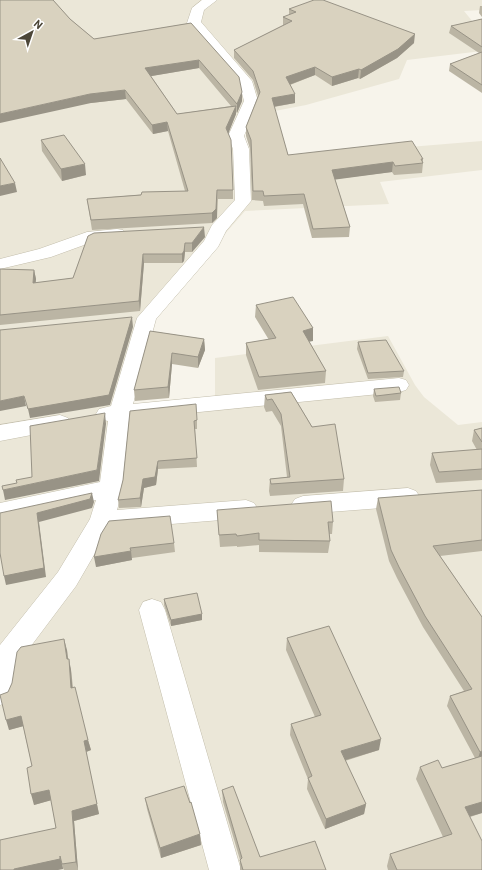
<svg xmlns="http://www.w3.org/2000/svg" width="482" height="870" font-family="Barlow,sans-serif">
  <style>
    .residential { fill: #ebe7d8 }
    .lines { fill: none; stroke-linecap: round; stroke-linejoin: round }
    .street-casing { stroke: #c3beac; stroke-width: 1 }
    .street { fill: #fff; fill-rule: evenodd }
    .wall { fill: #bbb5a4; fill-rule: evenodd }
    .shaded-wall { fill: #989386 }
    .building { fill: #d9d2bf; stroke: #989386 }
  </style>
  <rect width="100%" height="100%" fill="#f7f4eb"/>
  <path class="residential" d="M0 0H482V10L464 11 482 33V51L407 60 399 79 306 105 249 116 242 137 250 160 482 141V170L380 182 389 204 245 211 158 310 122 407 215 400V358L388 336 415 385 424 397 458 425 482 422V870H0Z"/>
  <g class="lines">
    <g class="street-casing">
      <path id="street" d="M202 0H217L204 10 201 22 252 81 258 101 244 136 249 149 251 201 226 231 218 247 156 319 133 404 399 378 406 380 409 385 406 390 399 392 130 419 123 488 117 510 246 500 254 503 258 509 254 515 246 518 109 529 76 586 19 662 14 693 10 702 0 705V645L58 572 90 519 96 500 0 521V503L100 482 108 421 99 419 96 414 99 409 111 406 137 318 204 241 212 225 235 200 233 149 228 136 244 101 240 85 187 23 192 8Z
        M117 229 123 230 126 234 123 238 95 241 51 257 0 269V259L39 249 87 232Z
        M60 415 68 418 71 423 68 428 0 441V425Z
        M408 488 416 491 420 497 416 503 408 506 303 514 295 511 291 505 295 499 303 496Z
        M152 599 161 602 165 610 241 870H209L139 610 143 602Z"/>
    </g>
    <use href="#street" class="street"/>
  </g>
  <path class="wall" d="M0 0H55H53L70 19 94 39 191 23 242 92V101L237 113 236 112V114L228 133 233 190V199H218L217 218 212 223 92 230 87 199 185 191 168 131 153 134 126 99 91 103ZM199 68 231 106 177 114 151 76Z
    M480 6H482V17L479 13Z
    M289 9 414 43 397 58 360 79 358 78 332 86 315 75 290 85 295 103 274 107 288 155 423 159V163L422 173 394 175 392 172 335 179 350 227 349 237 312 238 303 204 264 206 263 201 252 200 250 149 246 136V127L258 96 253 80 234 58V50L283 25V17L289 15Z
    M482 19V93L449 71 450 64 479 53 449 33 451 26Z
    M41 140 86 175 62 181 42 151Z
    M88 236 205 237 192 252H185L184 261 182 263H144L140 311 0 325V269L34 270 36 279 35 283 73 278Z
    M256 305 313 328V341H309L326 371 325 383 258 390 246 355V343L269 340 255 317Z
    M150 331 204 339 205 350 198 368 172 364 169 398 135 401 134 390Z
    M358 342 404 371 403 377 368 379 357 349Z
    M374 389 401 393 400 400 375 402 373 396Z
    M291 392 344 479 343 491 270 496 269 491 270 479 287 477 281 426 272 411 266 412 264 407 265 395Z
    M130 411 197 420V429H195L197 467 158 469 156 485 144 488 141 507 119 508 118 500 123 480Z
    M482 428V480L436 483 430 465 432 453 477 450 472 441 474 430Z
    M482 490V551L440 556 482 617V813L470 817 482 870H388L387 866 390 854 443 837 416 779 420 767 442 768 475 758 447 706 450 696 464 691 423 627 397 578 389 561 376 509 378 498Z
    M217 510 333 522 332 534H329L330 541 328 553 259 552V545L237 547V546L220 547Z
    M101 534 174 543 175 552 132 558V560L96 567Z
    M164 599 202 614V620L171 626 164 605Z
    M287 638 379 750 345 761 366 804 364 814 325 829 307 789 308 779 290 735 291 724 315 717 286 650Z
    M67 650 68 659 71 670 73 687 88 740 91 750 86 752 99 814 74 821 78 870H64L63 868V869L51 800 34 805 32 766 23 726 9 730 8 692Z
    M222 790 260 857 326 870H240V860L223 802Z
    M145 798 200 834 201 845 161 858 147 809Z"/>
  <path class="shaded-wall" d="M415 34 414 43 397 58 360 79 361 70Z
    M199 60V68L146 77 145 68Z
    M315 67V75L286 86V77Z
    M359 69 358 78 332 86V77Z
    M125 90 126 99 91 103 0 123V114L90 94Z
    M242 92V101L237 113V104Z
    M295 94V103L272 107V98Z
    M236 106V114L227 137 226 128Z
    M167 122 168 131 153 134 152 125Z
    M393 162 392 172 332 180V170Z
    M85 164 86 175 62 181 61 169Z
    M15 183 17 192 0 196V186Z
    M217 190V218L212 223V213Z
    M204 227 205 237 192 252V243Z
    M185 243V252L184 261 182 263V254Z
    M143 254 144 263 140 311 139 301Z
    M34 270 36 279 35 292 33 283Z
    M132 317 133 327 110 405 30 418 28 409Z
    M313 328V341L303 343V331Z
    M204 339 205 350 198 368V357Z
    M172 353V364L169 398 168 387Z
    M24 396 26 406 0 411V401Z
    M105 413 106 424 99 481 5 500 3 490 97 470Z
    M158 461V469L156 485 144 488 141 507 140 498 143 479Z
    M92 493 94 502 92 508 39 522 46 577 6 585 4 576 37 513Z
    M131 551 132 560 96 567 94 557Z
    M202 614V620L171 626V620Z
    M64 639 67 650 69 670 67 659Z
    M69 659 71 670 73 699 71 688Z
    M21 716 24 726 9 730 6 720Z
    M381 739 379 750 339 762 341 751Z
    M88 740 91 750 86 752 99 814 74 821 78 870 76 862 72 811 84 741Z
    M482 751V760L477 762 480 752Z
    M49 790 52 800 34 805 31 794Z
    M482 802V813L461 819 465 807Z
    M366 804 364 814 325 829 326 819Z
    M200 834 201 845 161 858 160 848Z
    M60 856 63 868V869L58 870H14V869Z"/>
  <path class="building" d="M0 0H53L70 19 94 39 191 23 239 77 242 92 237 104 199 60 145 68 177 114 236 106 226 128 231 140 233 190H217L216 209 212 213 91 220 87 199 141 195 142 192 188 191 167 122 152 125 125 90 90 94 0 114Z
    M314 0H323L415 34 398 49 361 70 359 69 332 77 315 67 286 77 295 94 272 98 288 155 412 141 423 159H421L423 163 395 166 393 162 332 170 350 227 313 229 304 194 264 196 263 191H253L251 140 246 127 260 92 253 71 234 50 292 21 283 17 296 12 289 9Z
    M482 19V47L451 26Z
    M482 52V85L450 64Z
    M64 135 85 164 61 169 41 140Z
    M0 158 15 183 0 186Z
    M204 227 192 243H185L184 251 182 254H143L139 301 0 315V269L34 270 33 283 73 278 88 236 94 233Z
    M293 297 313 328 303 331 326 371 259 377 246 343 276 338 256 305Z
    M132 317 109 395 28 409 24 396 0 401V330Z
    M150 331 204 339 198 357 172 353 168 387 134 390Z
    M386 340 404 371 368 373 358 342Z
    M399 387 401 393 376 396 374 389Z
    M291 392 312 427 335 424 344 479 271 484 270 479 290 477 281 414 272 399 267 400 265 395Z
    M196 404 197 420 194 421 197 458 158 461 155 477 143 479 140 498 118 500 123 480 130 411Z
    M105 413 97 470 3 490 2 486 17 483 16 480 32 477 30 426Z
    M482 428V442L474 430Z
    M482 449V469L439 472 432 453Z
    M482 490V540L433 546 482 617V751L480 752 450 696 472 689 425 616 399 567 391 550 378 498Z
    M92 493 90 499 37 513 44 568 4 576 0 553V513Z
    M331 501 333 522H328L330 541 259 540V533L237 536 236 534 219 535 217 510Z
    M170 516 174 543 130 548 131 551 94 557 101 534 109 521Z
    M197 593 202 614 171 620 164 599Z
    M329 626 381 739 341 751 366 804 326 819 308 778 312 776 291 724 321 715 287 638Z
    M64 639 67 659H69L71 688 75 687 88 740 84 741 97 804 72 811 76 862 62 864 60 856V859L14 869V870H0V840L56 828 49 790 31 794 27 768 32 766 21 716 6 720 0 695 8 692 12 683 17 652 21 647Z
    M482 756V802L465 807 482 841V870H397L390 854 452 834 420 767 438 760 442 768Z
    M184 786 190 803 191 802 200 834 160 848 145 798Z
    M233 786 260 857 315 841 326 870H243L240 860 242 858 222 790Z"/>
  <g transform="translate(32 32) rotate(40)" stroke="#ffffff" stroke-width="3" paint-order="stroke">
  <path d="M0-3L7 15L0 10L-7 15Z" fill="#4c4638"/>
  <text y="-6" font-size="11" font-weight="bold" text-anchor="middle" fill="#4c4638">N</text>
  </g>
</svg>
